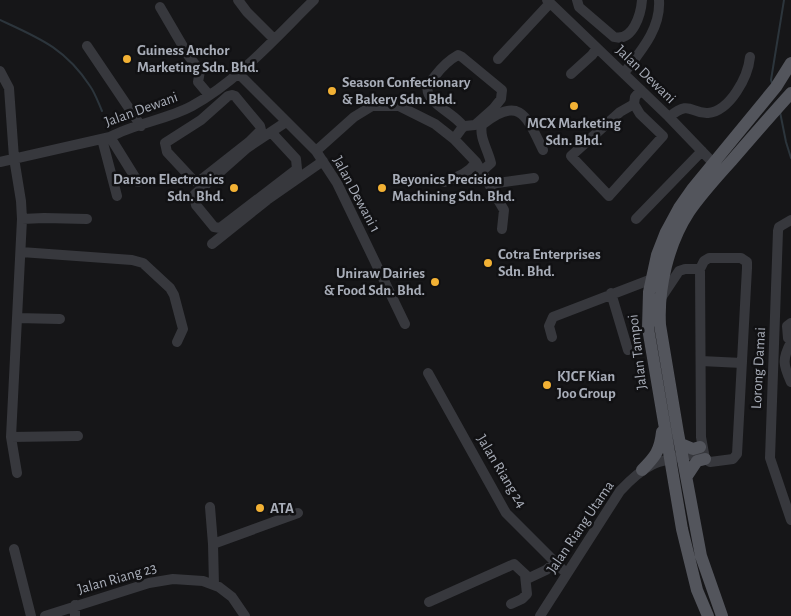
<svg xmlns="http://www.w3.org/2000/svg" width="791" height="616" font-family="'Alegreya Sans',sans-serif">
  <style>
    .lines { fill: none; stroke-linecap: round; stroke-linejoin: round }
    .stream { stroke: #2c353c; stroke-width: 2 }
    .minor { stroke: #37383d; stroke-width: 10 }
    .major { stroke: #53555c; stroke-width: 12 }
    .poi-dot { fill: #f2b134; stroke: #111113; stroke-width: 2 }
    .labels { text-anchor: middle; stroke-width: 5; stroke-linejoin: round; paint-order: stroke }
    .poi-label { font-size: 15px; font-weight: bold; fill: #a8adb8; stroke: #111113; text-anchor: start }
    .street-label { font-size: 15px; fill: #a8adb8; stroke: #111113 }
  </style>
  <rect width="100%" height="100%" fill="#161618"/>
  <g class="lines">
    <path class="stream" d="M0 20C39 38 65 48 90 86 95 93 98 102 102 111
      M772 83 771 80 784 0
      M780 112 786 142 791 158"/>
    <path class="minor" d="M238 0 247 12 274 39
      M547 0 669 117 718 168
      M577 0 579 7 614 37C633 42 641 14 642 0
      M160 7 188 55 200 71 198 82 209 95
      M87 46 141 126
      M498 59 550 3
      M0 71 9 88 14 158 21 201 22 219 11 437 17 473
      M238 73 316 151 337 183 405 324
      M624 73C640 52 661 29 659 0
      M571 74 592 55 597 48
      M232 95 235 96 260 126 261 130 249 142 202 179 194 181 167 152 165 143 201 120 228 96Z
      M634 104 620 112 571 156 609 196 663 136 640 114 634 104 635 97 641 90
      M669 117C691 99 690 114 708 113 730 111 748 77 750 57
      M271 132 296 159 297 169 220 228 214 227 196 205 194 195 247 148 286 122
      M110 137 138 182
      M102 139 117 196
      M454 139 462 128V125C455 114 423 101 428 86 429 82 433 79 435 76 441 68 449 60 458 55L462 57 502 90 501 99 493 109 475 125 465 126 462 128
      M316 151 354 117 372 106H399L435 124 454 139 476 162 504 210 502 229
      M0 162 110 137C136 123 166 120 192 106 239 80 276 37 314 0
      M482 171 491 163C488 150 479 137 482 125 520 94 527 117 543 150
      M444 182C457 177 468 174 476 162
      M490 184 534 178
      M22 219 44 218 87 219
      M636 219 702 151
      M791 220 779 227 778 231 770 458 791 520
      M212 244 267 200 323 161
      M21 252 132 260 143 263 170 288 174 295 183 329 177 342
      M709 258H741L747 262V268L737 454 733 459 710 462 705 459 701 437 700 269 704 261Z
      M611 293 628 350
      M661 298 679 271 685 269H700
      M17 318 60 319
      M791 323 787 326 788 338 791 341
      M552 337 549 326 553 317 652 279
      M791 342C782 359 783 365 791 382
      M701 361 742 363
      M428 373 506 513 566 573
      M11 437 78 436
      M210 507 213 544 214 585
      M213 544 298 513
      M14 549 31 616
      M429 602 514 564 529 578 546 570 555 563
      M511 604 522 599 527 594 525 575
      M45 616 149 583 173 579 203 581 219 587 232 597 245 616
      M75 616V605
      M540 616 620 491C647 462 657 461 695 454L699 448"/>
    <path class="major" d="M681 444 693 449 700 447
      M642 470C655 457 660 451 662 432
      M687 476 697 461 705 459
      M708 616 697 590 682 529 648 328 649 292 657 255 666 232 679 208 693 188 776 87 791 63
      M722 616 701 556 678 433 660 325C658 288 668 244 689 212 702 193 718 176 733 159 752 137 771 115 791 93"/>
  </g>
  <g class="poi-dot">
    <circle cx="127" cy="59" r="5"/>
    <circle cx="332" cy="91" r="5"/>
    <circle cx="574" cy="106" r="5"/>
    <circle cx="234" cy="188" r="5"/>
    <circle cx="382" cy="188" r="5"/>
    <circle cx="488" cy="263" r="5"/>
    <circle cx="435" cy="282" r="5"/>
    <circle cx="547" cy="385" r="5"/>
    <circle cx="260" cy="508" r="5"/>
  </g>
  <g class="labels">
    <g class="poi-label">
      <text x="137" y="55">Guiness Anchor<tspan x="137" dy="17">Marketing Sdn. Bhd.</tspan></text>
      <text x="342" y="87">Season Confectionary<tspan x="342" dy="17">&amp; Bakery Sdn. Bhd.</tspan></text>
      <text x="574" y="128" text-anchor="middle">MCX Marketing<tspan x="574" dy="17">Sdn. Bhd.</tspan></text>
      <text x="224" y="184" text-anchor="end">Darson Electronics<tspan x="224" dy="17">Sdn. Bhd.</tspan></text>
      <text x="392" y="184">Beyonics Precision<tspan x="392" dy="17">Machining Sdn. Bhd.</tspan></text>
      <text x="498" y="259">Cotra Enterprises<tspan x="498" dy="17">Sdn. Bhd.</tspan></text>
      <text x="425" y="278" text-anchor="end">Uniraw Dairies<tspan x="425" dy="17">&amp; Food Sdn. Bhd.</tspan></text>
      <text x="557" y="381">KJCF Kian<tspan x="557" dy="17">Joo Group</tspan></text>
      <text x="270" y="513">ATA</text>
    </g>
    <g class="street-label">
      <text transform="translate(646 74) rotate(44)" y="5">Jalan Dewani</text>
      <text transform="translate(141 109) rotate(-20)" y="5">Jalan Dewani</text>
      <text transform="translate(357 194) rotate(62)" y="5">Jalan Dewani 1</text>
      <text transform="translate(637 352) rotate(-97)" y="5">Jalan Tampoi</text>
      <text transform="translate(758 368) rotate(-87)" y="5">Lorong Damai</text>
      <text transform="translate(502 471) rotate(59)" y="5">Jalan Riang 24</text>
      <text transform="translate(580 527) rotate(-56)" y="5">Jalan Riang Utama</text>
      <text transform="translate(117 578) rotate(-16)" y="5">Jalan Riang 23</text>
    </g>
  </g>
</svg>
